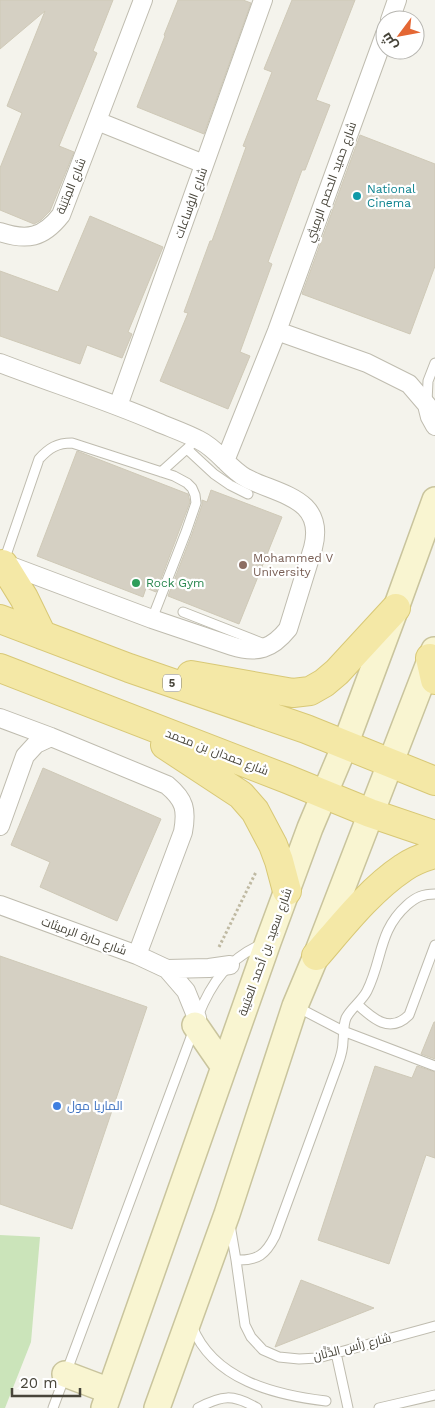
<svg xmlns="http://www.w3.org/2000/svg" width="435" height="1408" font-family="'Work Sans',Cairo,sans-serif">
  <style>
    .green { fill: #cbe4ba }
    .building { fill: #d5d0c3; stroke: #cfc9b7 }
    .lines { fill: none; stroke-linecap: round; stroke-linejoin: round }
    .service-casing { stroke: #bfbcaf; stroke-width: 11 }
    .minor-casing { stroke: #bfbcaf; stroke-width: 20 }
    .secondary-casing { stroke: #c9c49d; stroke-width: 28 }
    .primary-casing { stroke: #d8c876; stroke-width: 30 }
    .path { stroke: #bfb9a2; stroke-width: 3; stroke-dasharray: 2.5 2.5; stroke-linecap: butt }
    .service { stroke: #fff; stroke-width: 9 }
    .minor { stroke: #fff; stroke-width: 18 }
    .secondary { stroke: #f9f5d1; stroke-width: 25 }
    .primary { stroke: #f4e8a6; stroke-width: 28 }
    .culture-dot { fill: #0f9aa8; stroke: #fff; stroke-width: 2 }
    .education-dot { fill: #8d6e63; stroke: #fff; stroke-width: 2 }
    .leisure-dot { fill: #2e9e5b; stroke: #fff; stroke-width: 2 }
    .shop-dot { fill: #3f7fe0; stroke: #fff; stroke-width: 2 }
    .labels { text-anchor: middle; stroke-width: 4.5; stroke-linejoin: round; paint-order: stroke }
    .shield { fill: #fff; stroke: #7f7d75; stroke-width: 1 }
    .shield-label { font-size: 11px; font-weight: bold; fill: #48453a }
    .street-label { font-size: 12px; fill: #48453a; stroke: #fff }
    .culture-label { font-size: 12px; fill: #0d838f; stroke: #fff; text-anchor: start }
    .education-label { font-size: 12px; fill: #785e54; stroke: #fff; text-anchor: start }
    .leisure-label { font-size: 12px; fill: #27864d; stroke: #fff; text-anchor: start }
    .shop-label { font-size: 12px; fill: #366cbe; stroke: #fff; text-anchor: start }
  </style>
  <rect width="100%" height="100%" fill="#f4f3ec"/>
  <path class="green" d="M0 1235 40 1237 31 1342 5 1408H0Z"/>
  <path class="building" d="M0 0H113L93 51 97 53 59 146 74 152 50 211 41 220 34 224 0 210V168L22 113 7 106 45 11 0 49Z
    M178 0H243L251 3 204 134 137 107 165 36 164 35Z
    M292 0H355L316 100 330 105 305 170H302L268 262 272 264 240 352 250 356 228 409 160 381 188 313 184 312 210 241H212L246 147 243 146 272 72 264 69Z
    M360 135 435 164V266L410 334 302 294Z
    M90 216 163 247 128 332 132 334 122 358 87 345 80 364 0 336V271L58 292Z
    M77 451 188 494 190 502 156 592 146 588 143 597 37 556Z
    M211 490 282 517 239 624 168 596 192 534 202 505V500L207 502Z
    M43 768 161 819 117 921 40 887 50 862 11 845Z
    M0 956 147 1007 72 1229 0 1204Z
    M434 1022H435V1059L421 1054Z
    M375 1066 412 1078 417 1066 435 1072V1158L426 1155 389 1264 318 1240Z
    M301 1280 374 1308 275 1347Z"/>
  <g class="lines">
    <g class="service-casing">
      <path id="service" d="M427 402 428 381 435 363
        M187 449 214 474 230 485 248 494
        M161 472 191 445
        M4 561 39 459C49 448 57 443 72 443L174 476 187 483 192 488 195 495 196 503 186 532 152 619
        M183 612 267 645
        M357 1004C373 1019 390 1034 409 1015L435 945
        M297 1007 343 1031 435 1066
        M198 1016C211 983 228 959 262 944
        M230 1225 236 1260 245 1325 251 1337 263 1350 279 1357 299 1359 318 1358 435 1326
        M236 1260C258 1261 266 1254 275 1236L338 1064C341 1056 343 1049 343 1041 344 1033 343 1026 346 1018 351 1008 362 1001 367 991 383 959 378 931 407 905 416 897 423 894 435 894
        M192 1326C213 1380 275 1395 326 1401
        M336 1353 348 1408
        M53 1408 194 1029
        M198 1408C222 1395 233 1394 257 1408
        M379 1408 435 1395"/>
    </g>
    <g class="minor-casing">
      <path id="minor" d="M390 20 397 0
        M97 121 204 164
        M0 232C27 241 43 238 61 215L143 0
        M277 331 367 363 409 384 427 405 430 417 435 426
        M0 363C52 383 106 400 157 422 171 428 186 433 199 440 218 449 228 468 246 478 279 495 326 498 313 548L288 629C272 649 257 654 232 646L152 619 3 563
        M118 406 263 0
        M225 461 277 331 385 34
        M0 718 51 737 167 785C185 800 187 810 183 832L137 955
        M0 826 25 756 36 744 51 737
        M0 905 137 955 167 969 186 991 197 1018
        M167 969 209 968 230 965"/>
    </g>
    <g class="secondary-casing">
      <path id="secondary" d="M195 1025 224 1067
        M65 1374 110 1391
        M104 1408 268 942 310 828 345 745 396 608 435 500
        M157 1408 227 1214 295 1006 316 956 434 650"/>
    </g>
    <g class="primary-casing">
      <path id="primary" d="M3 564 24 598 42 635
        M0 619 129 668 306 729 435 781
        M430 658 435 680
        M0 668 287 779 370 813 435 835
        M191 675 293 693 310 691 324 683 337 672 396 608
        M165 745 241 795 255 811 273 845 279 861 287 891
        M316 956C342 926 370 890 403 868 413 861 424 857 435 854"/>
    </g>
    <path class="path" d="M219 947 256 872"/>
    <use href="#service" class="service"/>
    <use href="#minor" class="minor"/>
    <use href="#secondary" class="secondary"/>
    <use href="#primary" class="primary"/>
  </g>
  <circle class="culture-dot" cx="357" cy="196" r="5"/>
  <circle class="education-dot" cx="243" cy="565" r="5"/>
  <circle class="leisure-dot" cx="136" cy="583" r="5"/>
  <circle class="shop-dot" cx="57" cy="1106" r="5"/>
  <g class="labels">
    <rect class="shield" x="163" y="674.5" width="18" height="17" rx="4"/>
    <g class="shield-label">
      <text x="172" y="687">5</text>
    </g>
    <g class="street-label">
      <text transform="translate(331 182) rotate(-70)" y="4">شارع حميد الحصم الرميثي</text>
      <text transform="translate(71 186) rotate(-68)" y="4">شارع المِتبَنة</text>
      <text transform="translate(191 203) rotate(-70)" y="4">شارع الوُساعات</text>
      <text transform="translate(217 752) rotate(21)" y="4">شارع حمدان بن محمد</text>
      <text transform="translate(84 936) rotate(20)" y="4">شارع حارة الرميثات</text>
      <text transform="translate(265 952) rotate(-70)" y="4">شارع سعيد بن أحمد العتيبة</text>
      <text transform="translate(352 1347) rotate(-14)" y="4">شارع رَأس الدَّنَّان</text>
    </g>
    <g class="culture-label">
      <text x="367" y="193">National<tspan x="367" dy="14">Cinema</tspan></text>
    </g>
    <g class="education-label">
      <text x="253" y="562">Mohammed V<tspan x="253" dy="14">University</tspan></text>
    </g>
    <g class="leisure-label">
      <text x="146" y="587">Rock Gym</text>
    </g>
    <g class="shop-label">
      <text x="67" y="1110">الماريا مول</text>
    </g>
  </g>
  <g transform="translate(400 35) rotate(238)"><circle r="24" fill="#ffffff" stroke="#b6b5b0"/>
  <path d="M0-4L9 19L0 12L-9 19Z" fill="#e46734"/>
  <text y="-8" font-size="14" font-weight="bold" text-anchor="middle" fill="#48453a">ش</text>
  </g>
  <path d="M12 1388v8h68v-8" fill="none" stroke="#48453a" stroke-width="2.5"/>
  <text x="20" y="1388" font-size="15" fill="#48453a" stroke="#ffffff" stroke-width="4" paint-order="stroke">20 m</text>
</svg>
